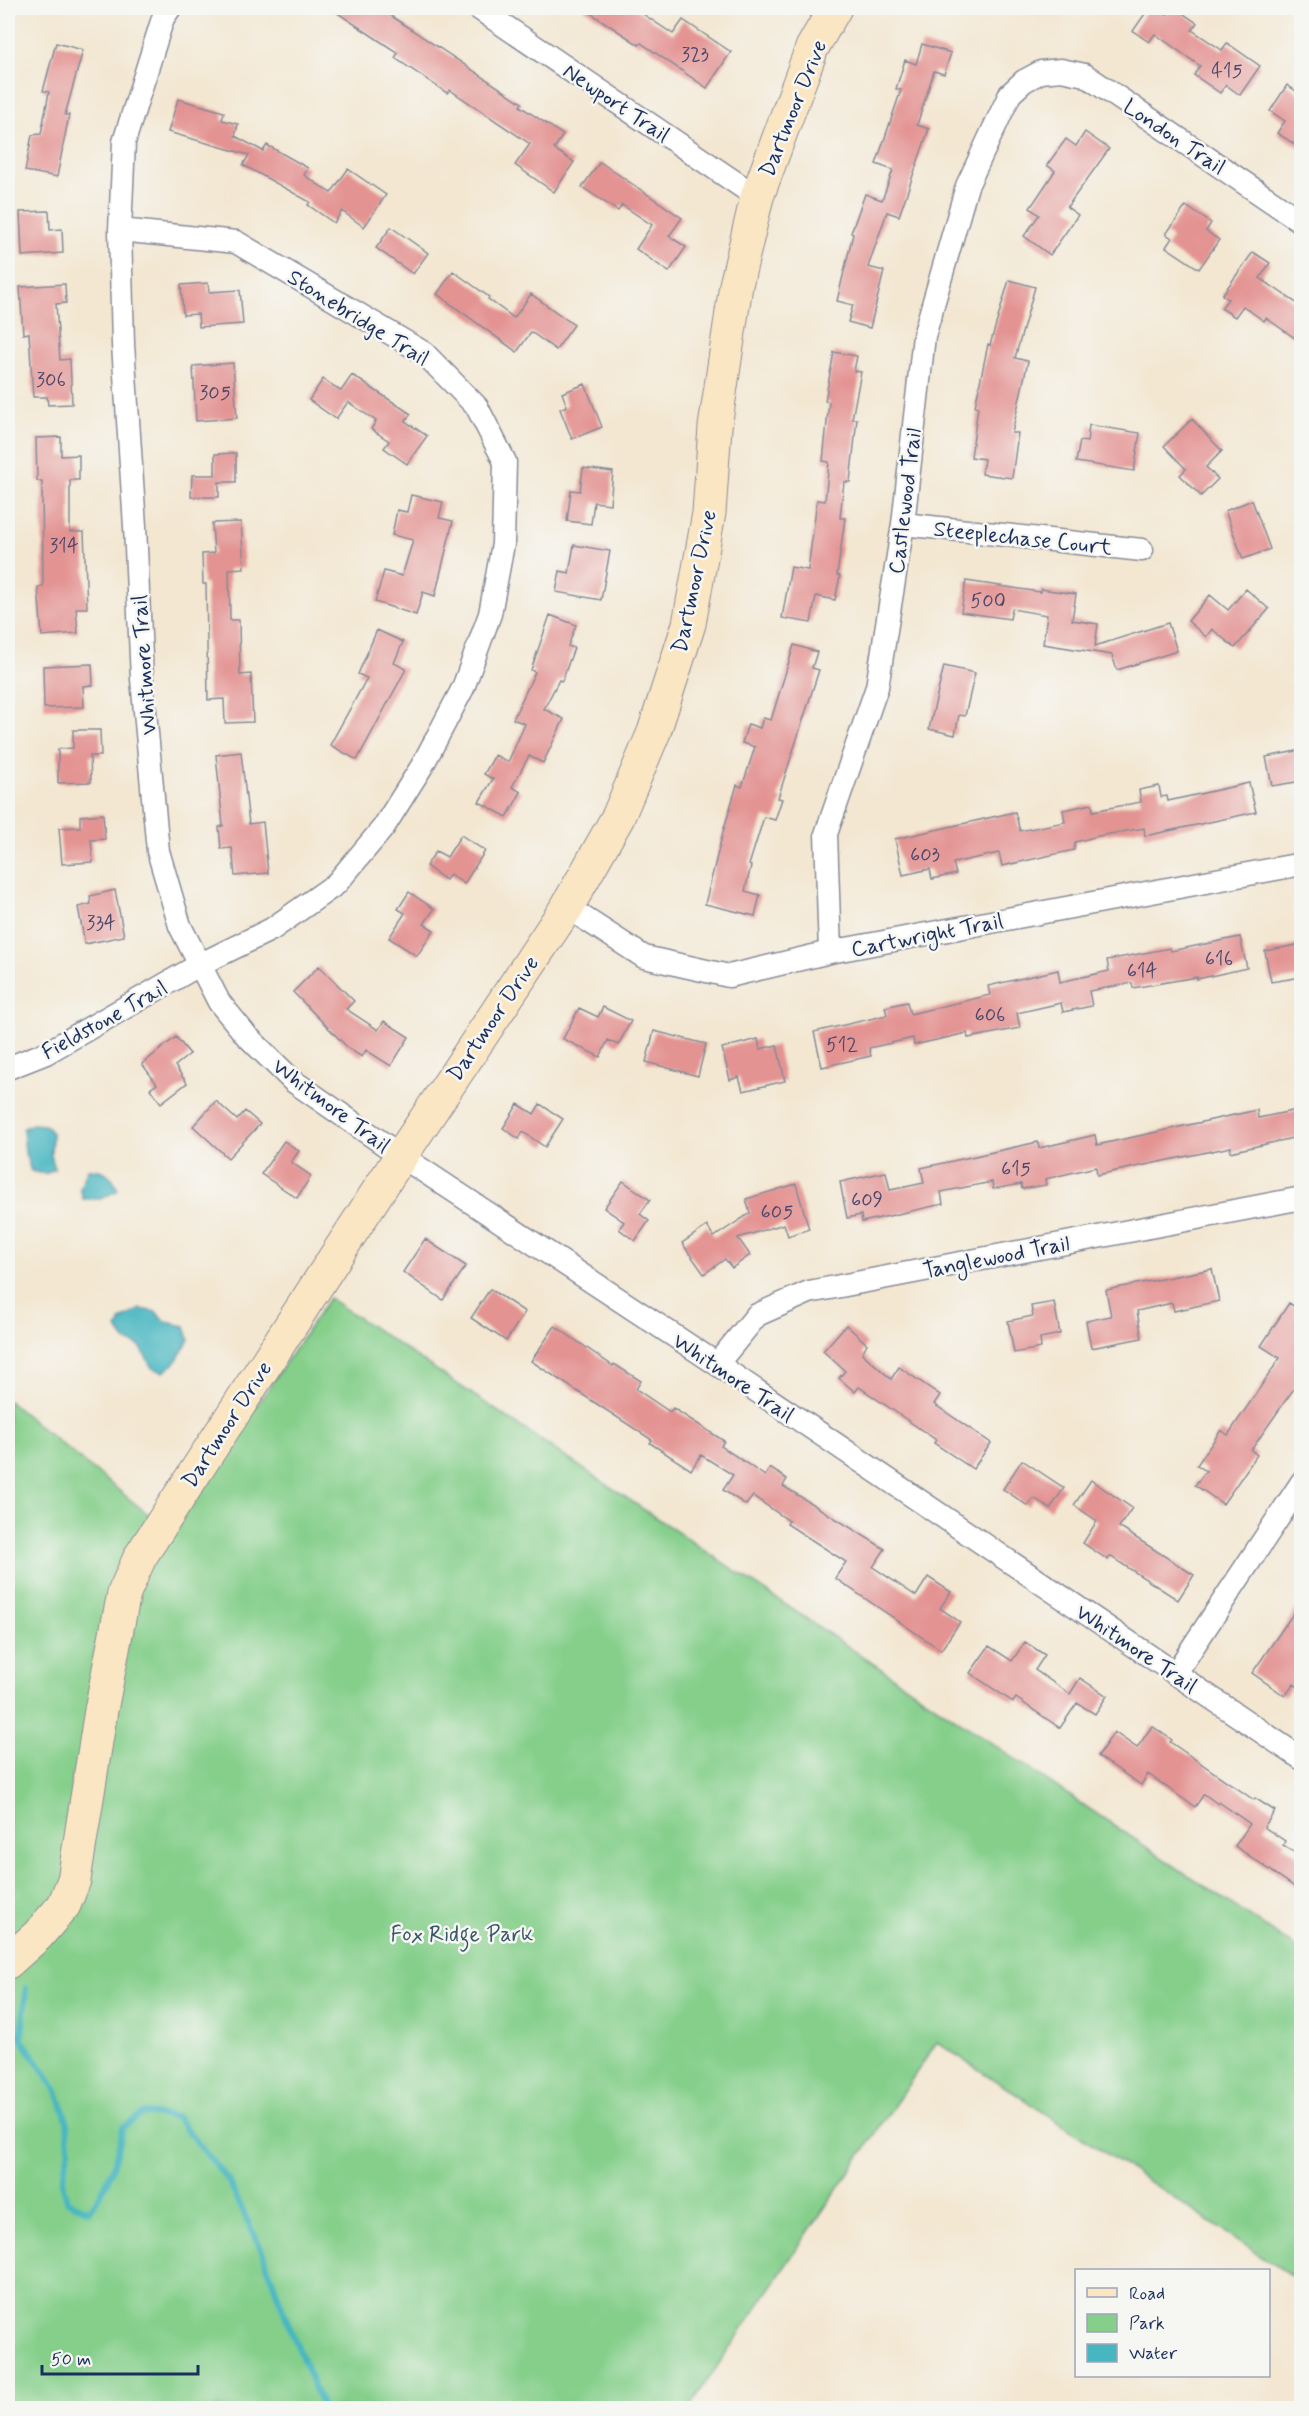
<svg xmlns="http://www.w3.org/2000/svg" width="1309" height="2416" font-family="Mynerve,sans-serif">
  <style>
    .green { fill: #85cf8b; stroke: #507f74; stroke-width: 1.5 }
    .water { fill: #47b6c1; stroke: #317290; stroke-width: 1.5 }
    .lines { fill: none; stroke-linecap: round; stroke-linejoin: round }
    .stream { stroke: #47b6c1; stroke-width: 6 }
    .building { fill: #e39392 }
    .street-casing { stroke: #878b98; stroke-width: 25 }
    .secondary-casing { stroke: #878b98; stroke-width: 35 }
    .street { stroke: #fff; stroke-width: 22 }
    .secondary { stroke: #fbe6c3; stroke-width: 33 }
    .labels { text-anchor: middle; stroke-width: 5; stroke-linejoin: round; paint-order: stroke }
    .number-label { font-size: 20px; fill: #4d486b }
    .street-label { font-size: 22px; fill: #1b2f5e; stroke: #f6f6f2 }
    .park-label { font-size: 22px; fill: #365769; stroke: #f6f6f2 }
  </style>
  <rect width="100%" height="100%" fill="#f6f6f2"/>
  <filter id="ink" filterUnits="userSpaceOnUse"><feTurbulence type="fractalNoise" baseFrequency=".0167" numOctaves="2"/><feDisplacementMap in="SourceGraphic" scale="12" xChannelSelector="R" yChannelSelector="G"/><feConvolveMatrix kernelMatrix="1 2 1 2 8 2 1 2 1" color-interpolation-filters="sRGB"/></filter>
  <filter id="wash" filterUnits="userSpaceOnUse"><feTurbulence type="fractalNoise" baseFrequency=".008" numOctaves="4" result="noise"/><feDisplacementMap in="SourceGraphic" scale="24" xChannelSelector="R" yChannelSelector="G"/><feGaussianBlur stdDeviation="1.35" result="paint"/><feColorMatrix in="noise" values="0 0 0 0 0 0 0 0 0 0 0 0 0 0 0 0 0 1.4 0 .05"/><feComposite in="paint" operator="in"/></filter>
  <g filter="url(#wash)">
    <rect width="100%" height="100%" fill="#f3e7d2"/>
    <path class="green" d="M329 1298 1301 1951V2282L937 2042 689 2408H8V1401L148 1514 173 1530Z"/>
    <path class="water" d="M32 1124 45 1125 52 1133 51 1155 55 1169 45 1174 31 1171 25 1153 23 1129Z
      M88 1169C106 1169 111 1174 118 1190L101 1199H83L80 1188Z
      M140 1309 156 1312 166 1322 185 1326 189 1340 175 1363 164 1372 152 1368 140 1346 126 1341 117 1329 121 1320Z"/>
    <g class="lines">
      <path class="stream" d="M8 2019 57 2091 67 2120 69 2149 62 2182 67 2201 89 2211C109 2186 117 2158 123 2127L144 2113 176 2117 228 2180 261 2249 288 2323 323 2408
        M22 2038 26 1988"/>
    </g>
    <g id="blocks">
      <path class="building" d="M330 8H379L522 103 520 106 563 135 554 149 574 162 554 192 515 165 530 144 450 90 447 93 395 58 398 53Z
        M583 8H634L673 34 683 20 731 52 707 88 641 43 639 45Z
        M1149 8H1158L1167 14 1171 8H1175L1197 23 1192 30 1222 50 1227 43 1260 66 1240 95 1226 85 1220 93 1194 75 1200 66 1155 34 1149 42 1133 31Z
        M56 43 83 50 65 115H69L57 177 25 171 32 135 41 134 49 92 43 91Z
        M922 44 951 53 944 74 934 71 917 125 929 129 899 216 887 212 868 267 884 271 870 328 848 322 853 305 837 301 853 234 851 233 865 194 882 200 893 170 876 164 901 90 896 89 905 60 916 64Z
        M1287 85 1302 95V149L1277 133 1285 121 1270 111Z
        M178 99 224 112 222 120 238 124 235 136 263 151 267 145 308 168 304 175 331 193 348 169 386 195 364 227 342 211 334 223 308 205 310 202 243 165 249 155 168 132Z
        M1085 132 1109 149 1067 207 1078 215 1050 255 1024 236 1039 215 1030 208 1055 171 1047 165 1066 139 1076 146Z
        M600 162 682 218 669 236 686 247 669 272 636 249 652 225 622 205 618 211 582 187Z
        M1186 206 1211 223 1206 231 1219 240 1199 269 1166 247 1172 238 1166 234Z
        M49 211 50 230 62 229 63 253 22 256 20 212Z
        M391 227 428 253 413 274 376 248Z
        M1253 252 1270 263 1260 278 1302 307V343L1266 318 1264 321 1243 306 1235 317 1221 308 1228 299 1222 295Z
        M453 271 489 297 488 299 514 318 531 294 574 325 556 350 531 332 517 352 437 294Z
        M1009 280 1035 287 1015 358 1028 361 1012 433H1018L1012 478 982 474 984 459 971 457 978 407 975 406 988 344 990 345Z
        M208 283 209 292 240 290 243 324 199 327 198 314 183 315 181 285Z
        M65 284 66 303 56 304 60 360 70 359 72 404 48 405 47 397H33L29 333 23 334 20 287Z
        M834 352 857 356 854 371 861 372 852 419H857L850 482H844L840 518H845L837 575 840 576 835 600 816 596 811 623 782 618 791 567 808 570 817 500 825 501 829 462 823 461 829 402 825 401Z
        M233 363 237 418 196 421 193 366Z
        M352 375 411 414 405 421 427 436 407 464 384 448 389 441 371 429 376 421 348 402 336 419 309 400 323 379 341 391Z
        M585 384 602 427 572 439 560 409 567 406 562 393Z
        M1192 419 1222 451 1206 467 1218 479 1201 496 1180 475 1186 469 1164 446Z
        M1089 425 1140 433 1134 471 1076 462 1080 441 1087 442Z
        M61 437V456L79 455V480H70V532H84L87 608H76L78 633 42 636 38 587 43 586 42 481H37L36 438Z
        M236 453V482H219V497H191L192 475H215V454Z
        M583 468 613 472 610 504 594 502 591 524 567 521 571 490 580 491Z
        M411 495 443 502 439 518 453 521 435 596 423 592 416 615 375 602 384 571 402 576 413 540 392 535 397 510 407 512Z
        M1252 500 1270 549 1243 559 1225 511Z
        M241 522 244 568 229 569 230 620H239L240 675 251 674 253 722 225 723 224 699 208 700 206 584H203L202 554 214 553 212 523Z
        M574 545 610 551 601 600 556 592 560 571 569 573Z
        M966 581 1040 592 1041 589 1076 594 1072 620 1098 624 1095 646 1168 623 1177 651 1117 670 1112 655 1043 644 1047 615 1012 609 1010 619 961 612Z
        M1246 589 1269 609 1235 648 1212 629 1206 637 1188 621 1210 595 1228 610Z
        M550 615 576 625 568 646 574 648 562 681 559 680 544 709 564 719 543 763 529 756 512 787 521 792 507 817 479 802 493 779 484 774 495 755 508 762 525 724 513 719 535 672 531 670Z
        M377 630 403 642 394 663 406 669 357 760 330 745 367 678 358 674Z
        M794 645 817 652 812 668 819 670 778 798 782 799 775 820 764 817 749 865 751 866 745 891 760 895 755 916 705 904 723 832 737 785 742 787 755 747 742 743 748 724 760 728 763 718 771 720Z
        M92 664 93 685 83 686 84 707 44 708 43 666Z
        M944 666 975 673 965 716 959 715 955 735 929 729Z
        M73 730H100L101 756H90L91 782 58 783V749L73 748Z
        M1302 750V781L1272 786 1266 757Z
        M241 752 249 824 263 822 268 873 235 876 232 848 221 849 219 827 223 826 216 755Z
        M1249 783 1256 812 1145 836 1144 828 1098 836 1075 842 1074 850 1002 866 999 853 953 863 956 874 932 879 930 869 903 875 895 839 1015 812 1020 831 1065 822 1063 810 1092 804 1093 811 1141 802 1139 790 1159 786 1161 797 1167 796 1168 801Z
        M103 814 105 839 91 840 93 862 62 864 59 828 80 827V816Z
        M461 835 485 851 464 884 450 874 446 880 426 866 436 851 447 857Z
        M115 890 124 936 85 944 78 907 91 904 90 896Z
        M409 892 434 909 424 924 434 930 417 956 389 938 405 913 398 909Z
        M1240 937 1247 968 1197 979V977L1133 988 1132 983 1089 991 1092 1006 1063 1012 1061 1003 1017 1013 1020 1028 968 1038 967 1033 914 1045 913 1038 869 1048 871 1056 822 1067 814 1032 887 1015 885 1007 907 1002 910 1014 990 995 988 986 1058 970 1060 982 1109 971 1107 960 1170 948 1171 951Z
        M1302 944V977L1271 982 1265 951Z
        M319 966 354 1001 346 1009 378 1030 384 1021 409 1037 391 1066 366 1050 362 1057 349 1049 293 992Z
        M603 1007 631 1021 618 1045 608 1040 600 1057 563 1039 579 1008 598 1017Z
        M654 1031 706 1044 698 1076 646 1062Z
        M176 1037 190 1054 175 1066 187 1083 161 1103 150 1089 157 1084 142 1064Z
        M758 1039 760 1049 777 1045 785 1081 743 1091 739 1077 730 1080 722 1048Z
        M216 1101 237 1120 245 1111 260 1124 228 1158 193 1126Z
        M518 1104 534 1114 540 1104 563 1119 545 1147 523 1132 519 1139 503 1128Z
        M1302 1109V1136L1230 1152 1231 1147 1097 1175 1096 1167 1045 1179 1046 1185 1022 1189 1021 1184 993 1189 992 1182 941 1192 943 1204 862 1222 861 1215 847 1218 840 1182 886 1172 890 1190 924 1183 921 1168 1038 1142 1039 1148 1095 1135 1097 1145 1257 1110 1258 1118Z
        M284 1141 299 1151 291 1162 311 1176 297 1198 261 1174Z
        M623 1181 650 1200 640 1214 649 1221 635 1241 619 1229 624 1222 604 1208Z
        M796 1184 809 1229 788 1236 784 1224 738 1238 750 1255 732 1268 725 1259 704 1274 682 1243 707 1226 714 1237 750 1213 746 1199Z
        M425 1239 466 1266 443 1300 403 1272Z
        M1212 1269 1219 1301 1174 1311 1172 1303 1137 1311 1142 1338 1091 1348 1086 1321 1111 1316 1106 1290Z
        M490 1289 525 1312 506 1341 471 1318Z
        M1054 1302 1060 1334 1040 1338 1041 1348 1014 1353 1008 1321 1033 1316 1031 1306Z
        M1289 1303 1302 1311V1377L1251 1450 1257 1455 1223 1504 1195 1485 1206 1471 1197 1465 1221 1430 1228 1435 1280 1358 1261 1346Z
        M846 1325 867 1344 862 1353 891 1379 899 1367 940 1395 934 1404 991 1443 973 1469 934 1443 936 1440 859 1387 855 1392 839 1378 845 1371 823 1351Z
        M555 1326 613 1366 614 1364 641 1381 636 1389 670 1412 673 1408 724 1441 721 1446 765 1476 770 1468 787 1479 783 1486 885 1549 873 1567 916 1596 928 1577 951 1592 940 1608 960 1622 941 1650 835 1578 846 1562 787 1524 789 1521 753 1496 746 1505 723 1490 733 1475 701 1455 691 1470 650 1443 652 1440 531 1361Z
        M1022 1460 1064 1488 1050 1509 1034 1498 1028 1506 1003 1489Z
        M1091 1480 1132 1508 1119 1527 1194 1575 1178 1600 1110 1556 1108 1560 1083 1543 1097 1521 1074 1505Z
        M1302 1601V1690L1294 1684 1285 1696 1252 1673Z
        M1025 1642 1045 1655 1035 1670 1070 1694 1080 1678 1107 1696 1095 1714 1077 1703 1060 1728 1016 1698 1013 1702 970 1673 989 1646 1012 1661Z
        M1152 1726 1172 1740 1170 1742 1254 1800 1255 1798 1275 1811 1264 1827 1285 1841 1283 1845 1302 1857V1892L1235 1846 1250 1824 1219 1802 1218 1804 1204 1794 1195 1807 1148 1774 1141 1785 1098 1756 1114 1732 1137 1748Z"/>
    </g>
  </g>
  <g filter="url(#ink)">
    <use href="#blocks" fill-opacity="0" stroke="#878b98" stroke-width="1.5"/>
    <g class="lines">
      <g class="street-casing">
        <path id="street" d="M170 8 163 18 124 142 120 230 123 344 135 526 142 679 158 851 180 926 219 1002 246 1035 293 1081 401 1156 717 1364 1302 1759
          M478 8 757 197
          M903 524 1142 550
          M567 907 644 957 729 976 830 952 1302 864
          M830 952 826 834 877 687 903 524 924 336 967 186 1010 94 1024 81 1041 72 1061 70 1085 75 1302 222
          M8 1068 46 1053 199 965 272 929 336 884 383 828 422 766 463 688 490 614 503 544 505 462 477 407 424 353 236 242 120 230
          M717 1364 757 1315 809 1292 1302 1198
          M1175 1674 1302 1482"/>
      </g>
      <g class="secondary-casing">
        <path id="secondary" d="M8 1962 38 1935 64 1905 74 1880 101 1710 124 1593 140 1557 401 1156 567 907 618 817 654 732 689 624 709 513 715 427 736 285 757 197 812 48 835 8"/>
      </g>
      <use href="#street" class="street"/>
      <use href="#secondary" class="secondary"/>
    </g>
  </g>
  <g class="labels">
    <g class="number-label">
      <text x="695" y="61">323</text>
      <text x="1227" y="77">415</text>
      <text x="51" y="386">306</text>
      <text x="215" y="399">305</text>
      <text x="64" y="552">314</text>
      <text x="988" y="607">500</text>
      <text x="925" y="861">603</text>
      <text x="101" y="929">334</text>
      <text x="1219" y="965">616</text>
      <text x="1142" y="977">614</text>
      <text x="990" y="1021">606</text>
      <text x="842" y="1051">512</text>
      <text x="1016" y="1175">615</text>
      <text x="867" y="1206">609</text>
      <text x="777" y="1218">605</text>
    </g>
    <g class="street-label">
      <text transform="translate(617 102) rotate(34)" y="8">Newport Trail</text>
      <text transform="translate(792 108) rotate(-68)" y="8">Dartmoor Drive</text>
      <text transform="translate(1175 136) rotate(34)" y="8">London Trail</text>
      <text transform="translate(359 317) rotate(32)" y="8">Stonebridge Trail</text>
      <text transform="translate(904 501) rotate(-83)" y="8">Castlewood Trail</text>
      <text transform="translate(1023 537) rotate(6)" y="8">Steeplechase Court</text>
      <text transform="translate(693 581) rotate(-78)" y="8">Dartmoor Drive</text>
      <text transform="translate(143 665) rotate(-94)" y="8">Whitmore Trail</text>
      <text transform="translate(927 934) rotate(-11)" y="8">Cartwright Trail</text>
      <text transform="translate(492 1018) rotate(-56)" y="8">Dartmoor Drive</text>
      <text transform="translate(104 1019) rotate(-29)" y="8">Fieldstone Trail</text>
      <text transform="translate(332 1105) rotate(37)" y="8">Whitmore Trail</text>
      <text transform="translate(996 1256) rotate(-11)" y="8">Tanglewood Trail</text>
      <text transform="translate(734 1377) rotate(34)" y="8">Whitmore Trail</text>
      <text transform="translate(226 1424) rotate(-57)" y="8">Dartmoor Drive</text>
      <text transform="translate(1137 1648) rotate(34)" y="8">Whitmore Trail</text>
    </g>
    <g class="park-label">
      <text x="462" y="1941">Fox Ridge Park</text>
    </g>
  </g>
  <rect width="1309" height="2416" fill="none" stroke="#f6f6f2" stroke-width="30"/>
  <rect x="1075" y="2269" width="195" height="108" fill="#f6f6f2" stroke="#9ea6b7" stroke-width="1.5"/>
  <rect x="1087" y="2288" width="30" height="9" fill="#fbe6c3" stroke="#9ea6b7" stroke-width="1.5"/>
  <text x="1129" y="2299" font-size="18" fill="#1b2f5e">Road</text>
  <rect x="1087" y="2314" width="30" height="18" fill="#85cf8b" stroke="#9ea6b7" stroke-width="1.5"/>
  <text x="1129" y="2329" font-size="18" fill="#1b2f5e">Park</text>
  <rect x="1087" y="2344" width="30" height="18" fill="#47b6c1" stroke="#9ea6b7" stroke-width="1.5"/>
  <text x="1129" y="2359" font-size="18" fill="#1b2f5e">Water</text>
  <path d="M42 2365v9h156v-9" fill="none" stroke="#1b2f5e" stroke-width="3"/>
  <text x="51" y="2365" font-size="18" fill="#1b2f5e" stroke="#f6f6f2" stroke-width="4.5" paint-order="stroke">50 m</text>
</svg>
